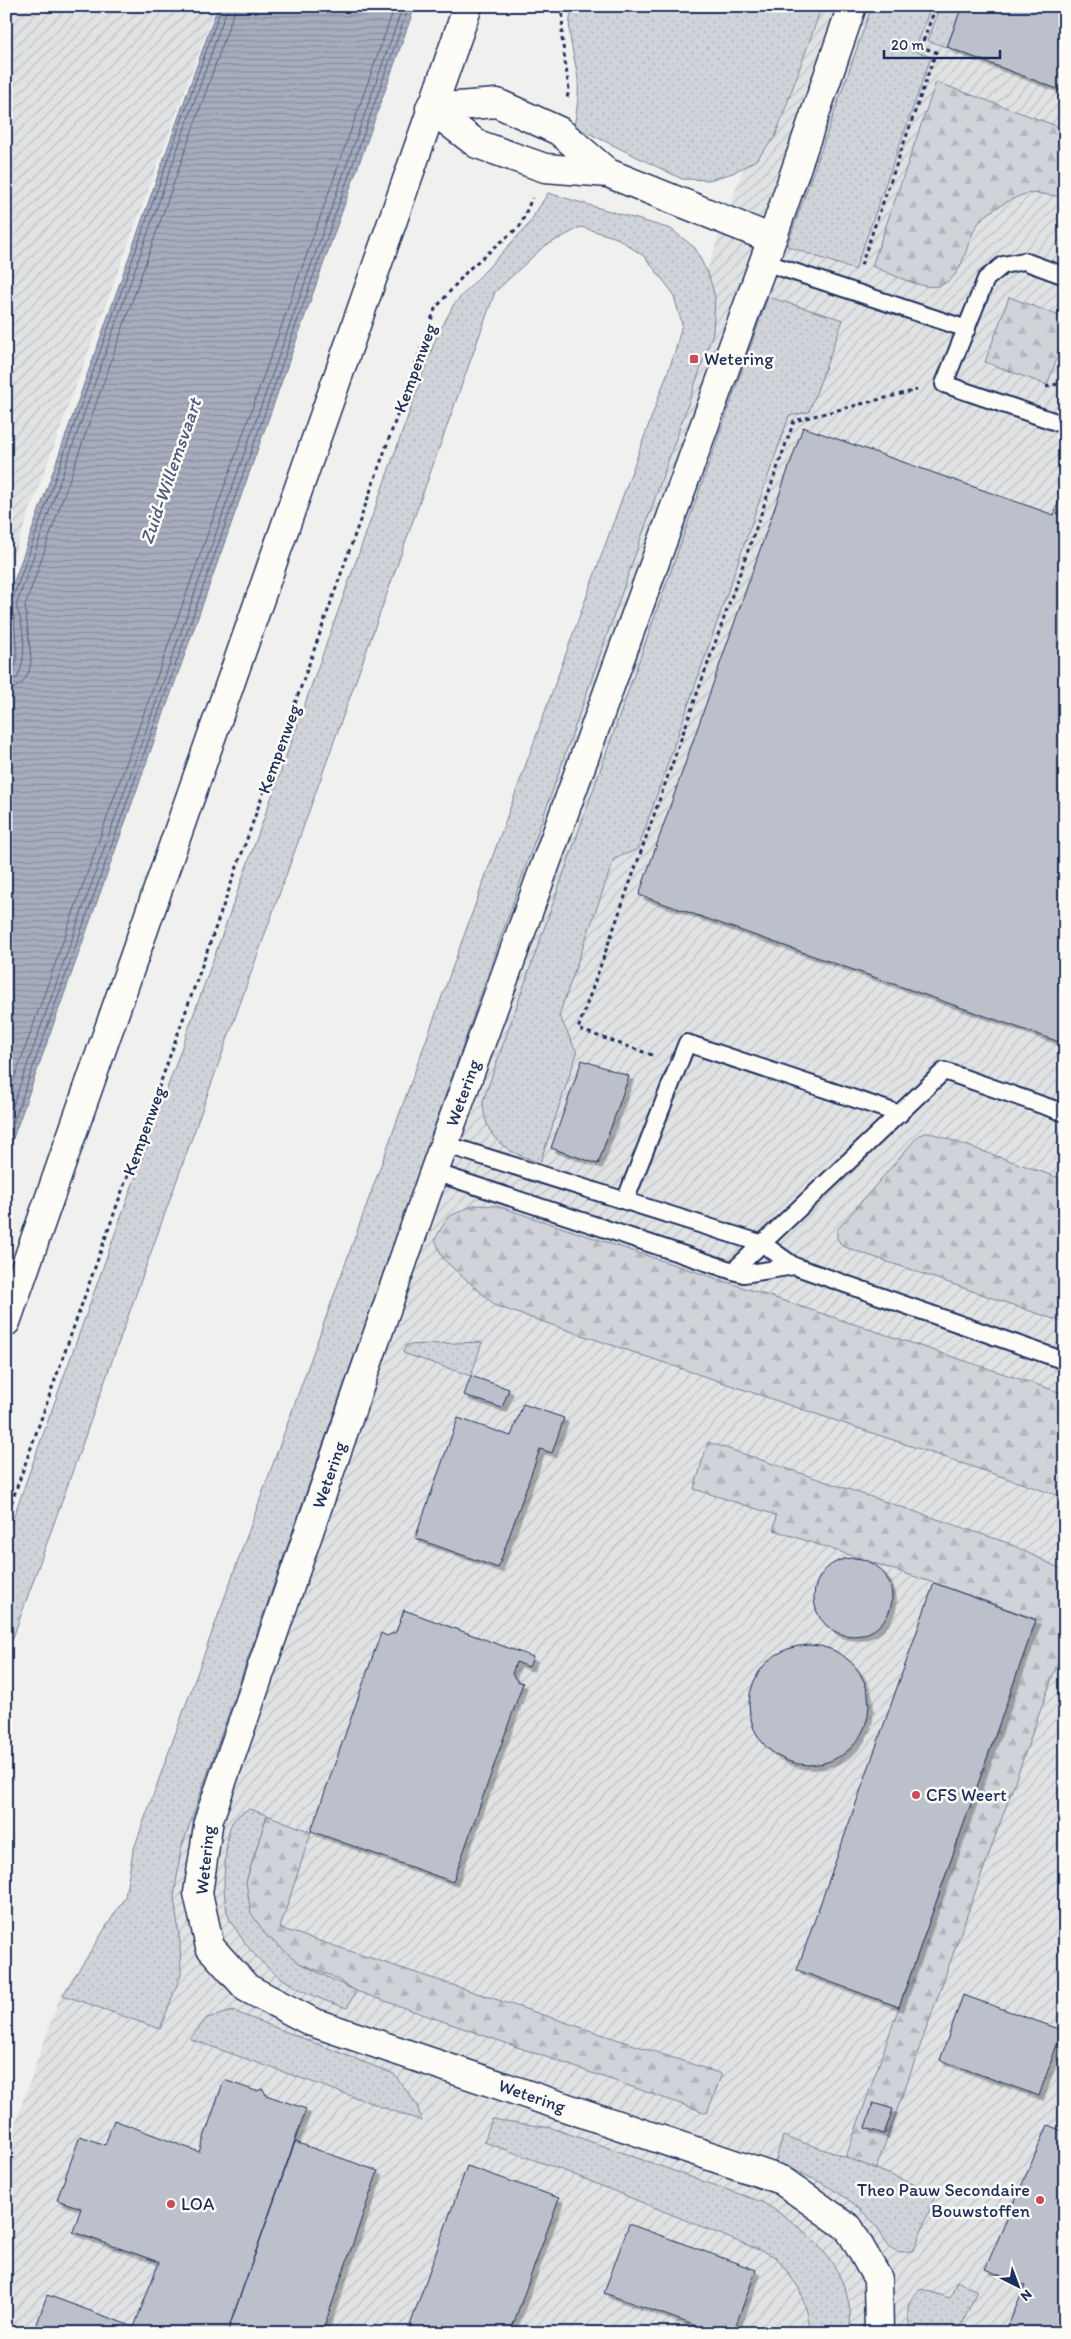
<svg xmlns="http://www.w3.org/2000/svg" width="1071" height="2339" font-family="Itim,sans-serif">
  <style>
    .industrial { fill: url(#industrial-furrows) }
    .grass { fill: url(#grass-dots); stroke: #76819b }
    .forest { fill: url(#forest-firs); stroke: #76819b }
    .water { fill: url(#water-rules); stroke: #6f7b97 }
    .lines { fill: none; stroke-linecap: round; stroke-linejoin: round }
    .shore { stroke: #536184; stroke-width: 1 }
    .building { fill: #bbc0ca; stroke: #1b2f5e; filter: url(#shadow) }
    .service-casing { stroke: #1b2f5e; stroke-width: 20 }
    .minor-casing { stroke: #1b2f5e; stroke-width: 31 }
    .secondary-casing { stroke: #1b2f5e; stroke-width: 31 }
    .path { stroke: #1b2f5e; stroke-width: 3; stroke-dasharray: 4 4; stroke-linecap: butt }
    .service { stroke: #fdfcf7; stroke-width: 16 }
    .minor { stroke: #fdfcf7; stroke-width: 28 }
    .secondary { stroke: #fdfcf7; stroke-width: 28 }
    .poi-dot { fill: #d1495b; stroke: #fdfcf7; stroke-width: 2 }
    .labels { text-anchor: middle; stroke-width: 5; stroke-linejoin: round; paint-order: stroke }
    .poi-label { font-size: 18px; fill: #1b2f5e; stroke: #fdfcf7; text-anchor: start }
    .street-label { font-size: 18px; fill: #1b2f5e; stroke: #fdfcf7 }
    .water-label { font-size: 19px; font-style: italic; fill: #4c5b7f; stroke: #fdfcf7 }
  </style>
  <defs>
    <pattern id="industrial-furrows" width="10" height="10" patternUnits="userSpaceOnUse" patternTransform="scale(1.25)"><rect width="10" height="10" fill="#e0e2e3"/><path d="M-1 1l2-2M0 10L10 0M9 11l2-2" fill="none" stroke="#c0c2c5"/></pattern>
    <pattern id="grass-dots" width="8" height="8" patternUnits="userSpaceOnUse" patternTransform="scale(1.25)"><rect width="8" height="8" fill="#d0d3d8"/><path d="M2 2h.1M6 6h.1" fill="none" stroke="#b2b5bc" stroke-width="1.8" stroke-linecap="round"/></pattern>
    <pattern id="forest-firs" width="22" height="20" patternUnits="userSpaceOnUse" patternTransform="scale(1.25)"><rect width="22" height="20" fill="#d0d3d8"/><path d="M5 1l3.5 6h-7zM16 11l3.5 6h-7z" fill="#b2b5bc"/></pattern>
    <pattern id="water-rules" width="6" height="5" patternUnits="userSpaceOnUse" patternTransform="scale(1.25)"><rect width="6" height="5" fill="#a7adbd"/><path d="M0 2.5h6" fill="none" stroke="#878d9d"/></pattern>
    <filter id="shadow"><feDropShadow dx="4.5" dy="4.5" stdDeviation="0" flood-color="#0004"/></filter>
  </defs>
  <rect width="100%" height="100%" fill="#f0f0ee"/>
  <filter id="ink" filterUnits="userSpaceOnUse"><feTurbulence type="fractalNoise" baseFrequency=".02" numOctaves="2"/><feDisplacementMap in="SourceGraphic" scale="10" xChannelSelector="R" yChannelSelector="G"/><feConvolveMatrix kernelMatrix="1 2 1 2 8 2 1 2 1" color-interpolation-filters="sRGB"/></filter>
  <g filter="url(#ink)">
    <path class="industrial" d="M6 6H216L6 576Z
      M801 6H1065V2333H6V2149L61 1994 127 1899Z"/>
    <path class="grass" d="M573 6H822L775 137 756 160 733 173 709 180 682 179 574 126C577 110 579 95 578 79 575 55 564 31 573 6Z
      M872 6H931L915 51 931 57 855 270 787 246Z
      M940 6H962L947 47 928 41Z
      M548 193 671 229 695 248 709 276 715 297 713 333 181 1849 174 1897 180 1944 181 1974 160 2029 63 1995 125 1897 133 1851 675 352 682 324 673 293 645 257 617 238 581 227 543 247 495 292 6 1657V1538L436 338 454 304 528 225Z
      M768 297 843 320 809 412 789 416 638 849 614 859 559 1015 577 1053 540 1163C506 1151 484 1140 483 1101Z
      M482 1342 471 1376 403 1353 406 1345Z
      M249 1809 267 1815 246 1882 299 1963 356 1991 347 2008C304 1995 264 1974 239 1934 236 1929 231 1923 229 1918 222 1897 224 1874 226 1853 229 1831 227 1819 249 1809Z
      M233 2011 394 2074 417 2105 422 2121 190 2039 207 2018Z
      M492 2119 552 2128 762 2202C801 2225 841 2257 849 2305 851 2314 850 2324 850 2333H810L808 2315 799 2288 776 2257 565 2171 484 2142Z
      M783 2136 846 2157 936 2193 914 2250C886 2259 887 2236 872 2221 843 2190 813 2178 775 2162Z
      M957 2281 977 2291 958 2333H911C907 2315 904 2301 921 2289L950 2298Z"/>
    <path class="forest" d="M936 82 1065 129V197C1053 196 1037 192 1026 194 1013 197 989 211 980 221 963 242 967 279 937 286 922 290 887 272 872 266Z
      M1009 297 1065 318V337L1047 385 985 362Z
      M928 1132 1065 1180V1323L842 1246 837 1238V1230L919 1135Z
      M474 1205 497 1206 1065 1394V1498L496 1306 443 1259 435 1239 448 1217Z
      M708 1442 1008 1543 1065 1571V1642L876 2169 846 2157 1036 1619 934 1583 774 1530 776 1515 694 1489Z
      M267 1815 311 1832 280 1928 722 2074 707 2113 356 1991 332 1976 299 1963 266 1935 251 1913 246 1882Z"/>
    <path class="water" d="M218 6H415L6 1158V677L12 660 7 601Z"/>
    <g class="lines">
      <path class="shore" d="M6 602 13 598 222 6
        M6 611 11 612 14 616 17 659 13 673 6 676
        M6 682 17 678C28 658 24 625 16 606L228 6
        M6 690C23 689 31 673 31 658L25 606 236 6
        M6 1102 395 6
        M6 1125 403 6
        M6 1143 409 6"/>
    </g>
    <path class="building" d="M962 6H1065V92L947 47Z
      M803 427 1054 515 1065 484V1044L639 895Z
      M582 1060 629 1076 598 1164 551 1148Z
      M471 1376 509 1389 502 1408 464 1395Z
      M523 1404 564 1418 552 1453 540 1449 498 1568 415 1538 458 1418 511 1436Z
      M814 1597a39 39 0 1 1 78 0a39 39 0 1 1-78 0Z
      M934 1583 1036 1620 899 2007 797 1970Z
      M404 1610 533 1657 529 1667 516 1662 512 1674 517 1681 523 1683 453 1882 311 1831 381 1633 387 1636 396 1632Z
      M749 1705a60 60 0 1 1 120 0a60 60 0 1 1-120 0Z
      M963 1995 1062 2030 1039 2096 940 2060Z
      M224 2080 256 2091 263 2089 266 2095 306 2109 227 2333H34L47 2295 134 2327 159 2262 73 2232 81 2208 57 2200 80 2136 105 2145 114 2120 199 2152Z
      M873 2103 893 2109 884 2134 865 2128Z
      M1048 2125 1065 2132V2333H1005L1025 2286 985 2269Z
      M295 2142 378 2171 322 2333H227Z
      M467 2166 559 2198 510 2333H412L408 2331Z
      M629 2224 756 2270 733 2333H716L604 2293Z"/>
    <g class="lines">
      <g class="service-casing">
        <path id="service" d="M764 262 967 329
          M1065 276 1024 261 1003 265 986 279 944 384 1065 425
          M444 1144 763 1244 794 1266
          M434 1172 733 1271 744 1274 794 1266 1065 1361
          M625 1201 687 1043 900 1114
          M733 1271 944 1071 1065 1113"/>
      </g>
      <g class="minor-casing">
        <path id="minor" d="M852 6 772 239 434 1172 209 1819 198 1893 210 1947 247 1988 312 2022 781 2180 849 2228 878 2279 879 2333
          M430 108 477 144 545 168 608 173 772 239
          M430 108 497 103 559 131 608 173"/>
      </g>
      <g class="secondary-casing">
        <path id="secondary" d="M6 1322 468 6"/>
      </g>
      <path class="path" d="M563 6 562 38 569 90 567 98
        M861 265 936 52 921 47 936 6
        M1046 387 1065 382
        M652 1055 578 1029 794 421 917 390
        M6 1518 435 309 469 269 520 226 532 198"/>
      <use href="#service" class="service"/>
      <use href="#minor" class="minor"/>
      <use href="#secondary" class="secondary"/>
    </g>
  </g>
  <g class="poi-dot">
    <rect x="689" y="354" width="10" height="10" rx="2.5"/>
    <circle cx="916" cy="1795" r="5"/>
    <circle cx="1040" cy="2200" r="5"/>
    <circle cx="171" cy="2204" r="5"/>
  </g>
  <g class="labels">
    <g class="poi-label">
      <text x="704" y="365">Wetering</text>
      <text x="926" y="1801">CFS Weert</text>
      <text x="1030" y="2196" text-anchor="end">Theo Pauw Secondaire<tspan x="1030" dy="21">Bouwstoffen</tspan></text>
      <text x="181" y="2210">LOA</text>
    </g>
    <g class="street-label">
      <text transform="translate(415 368) rotate(-70)" y="6">Kempenweg</text>
      <text transform="translate(279 749) rotate(-70)" y="6">Kempenweg</text>
      <text transform="translate(463 1093) rotate(-70)" y="6">Wetering</text>
      <text transform="translate(144 1131) rotate(-70)" y="6">Kempenweg</text>
      <text transform="translate(329 1475) rotate(-71)" y="6">Wetering</text>
      <text transform="translate(205 1860) rotate(-84)" y="6">Wetering</text>
      <text transform="translate(532 2096) rotate(19)" y="6">Wetering</text>
    </g>
    <g class="water-label">
      <text transform="translate(170 471) rotate(-71)" y="7">Zuid-Willemsvaart</text>
    </g>
  </g>
  <rect width="1071" height="2339" fill="none" stroke="#fdfcf7" stroke-width="25"/>
  <rect x="12" y="12" width="1046" height="2314" fill="none" stroke="#1b2f5e" stroke-width="2" filter="url(#ink)"/>
  <g transform="translate(1018 2286) rotate(138)" stroke="#fdfcf7" stroke-width="4" paint-order="stroke">
  <path d="M0-4L9 19L0 12L-9 19Z" fill="#1b2f5e"/>
  <text y="-8" font-size="14" font-weight="bold" text-anchor="middle" fill="#1b2f5e">N</text>
  </g>
  <path d="M884 50v8h116v-8" fill="none" stroke="#1b2f5e" stroke-width="2.5"/>
  <text x="891" y="50" font-size="15" fill="#1b2f5e" stroke="#fdfcf7" stroke-width="4" paint-order="stroke">20 m</text>
</svg>
